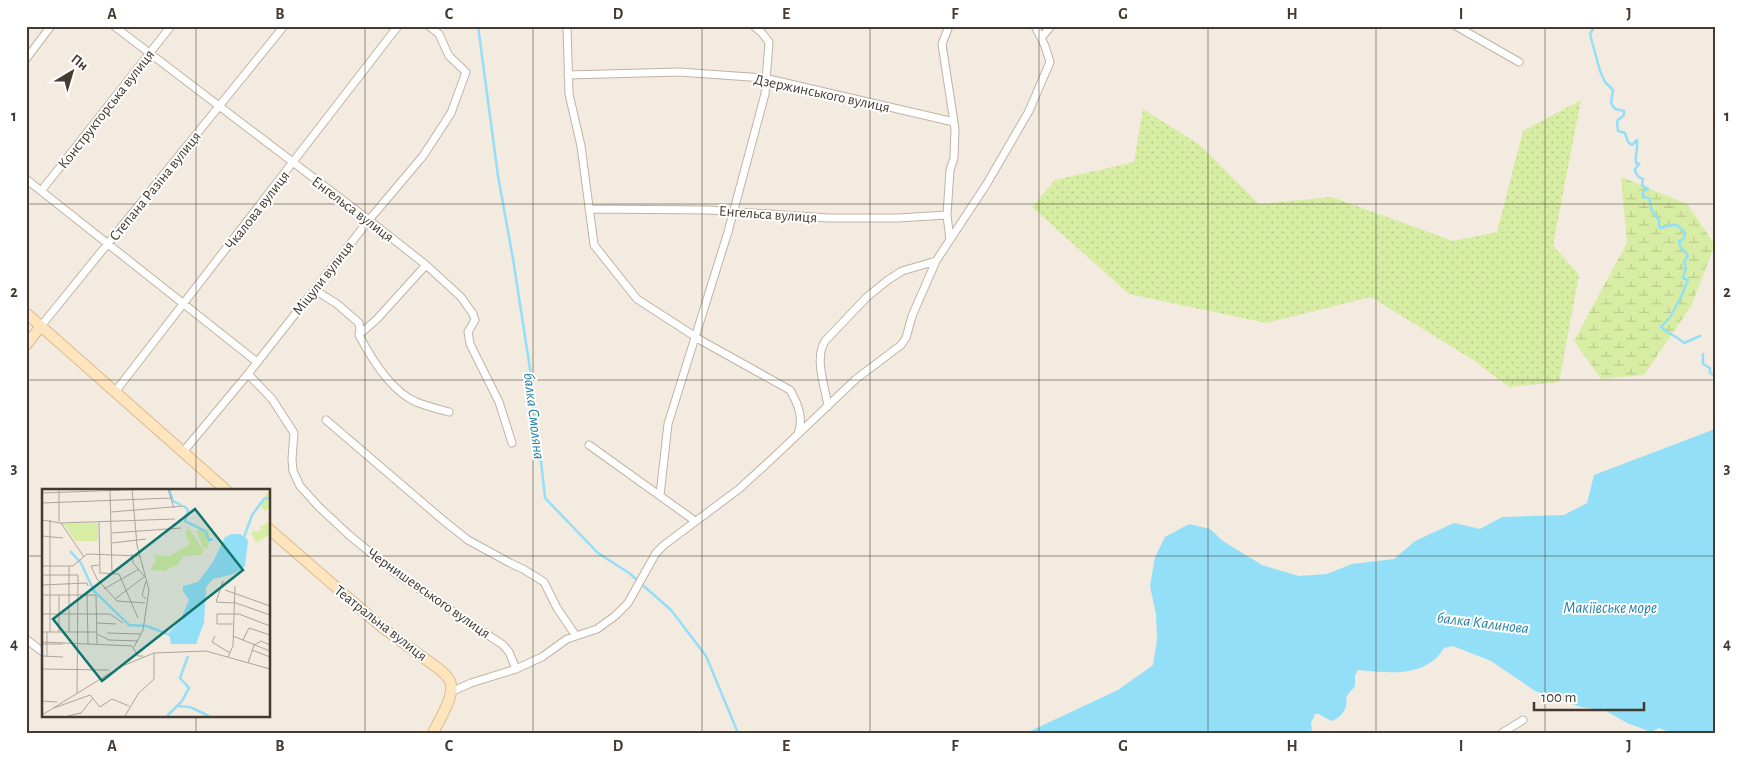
<svg xmlns="http://www.w3.org/2000/svg" width="1741" height="759" font-family="'Alegreya Sans',sans-serif">
  <style>
    .grass { fill: url(#grass-dots) }
    .wetland { fill: url(#wetland-marsh) }
    .water { fill: #94dff8 }
    .lines { fill: none; stroke-linecap: round; stroke-linejoin: round }
    .stream { stroke: #94dff8; stroke-width: 2.5 }
    .street-casing { stroke: #c1b3a5; stroke-width: 9 }
    .secondary-casing { stroke: #dbba8c; stroke-width: 12 }
    .street { stroke: #fff; stroke-width: 7 }
    .secondary { stroke: #ffe5be; stroke-width: 10 }
    .grid { fill: none; stroke: #443a31; stroke-width: 1; stroke-opacity: 0.55 }
    .labels { text-anchor: middle; stroke-width: 4; stroke-linejoin: round; paint-order: stroke }
    .street-label { font-size: 15px; fill: #443a31; stroke: #fff }
    .water-label { font-size: 16px; font-style: italic; fill: #1d7fa2; stroke: #fff }
    .inset-river { fill: none; stroke: #94dff8; stroke-width: 2.5 }
    .inset-road { fill: none; stroke: #ada49a; stroke-width: 1 }
    .view { fill: #0f766e; fill-opacity: 0.15; stroke: #0f766e; stroke-width: 2.5 }
    .inset-edge { fill: none; stroke: #443a31; stroke-width: 2.5 }
    .neatline { fill: none; stroke: #443a31; stroke-width: 2 }
    .grid-label { font-size: 16px; text-anchor: middle; font-weight: bold; fill: #443a31 }
  </style>
  <defs>
    <pattern id="grass-dots" width="8" height="8" patternUnits="userSpaceOnUse" patternTransform="scale(1.25)"><rect width="8" height="8" fill="#d7eda3"/><path d="M2 2h.1M6 6h.1" fill="none" stroke="#bacc8d" stroke-width="1.8" stroke-linecap="round"/></pattern>
    <pattern id="wetland-marsh" width="20" height="14" patternUnits="userSpaceOnUse" patternTransform="scale(1.25)"><rect width="20" height="14" fill="#d7eda3"/><path d="M1 5h8M5 5V1M11 12h8M15 12V8" fill="none" stroke="#bacc8d"/></pattern>
  </defs>
  <rect width="100%" height="100%" fill="#f3eae0"/>
  <path class="grass" d="M1581 100 1553 245 1579 275 1559 382 1509 387 1473 360 1371 297 1266 323 1129 294 1032 207 1055 180 1134 162 1143 109 1200 145 1259 204 1332 197 1453 241 1497 232 1523 131Z"/>
  <path class="wetland" d="M1621 177 1687 204 1715 245 1691 306 1644 375 1601 379 1574 341 1627 243Z"/>
  <path class="water" d="M1715 429V733H1672L1659 728 1651 732 1627 723 1606 711 1581 707 1535 691 1491 661 1453 646 1444 648C1441 652 1438 657 1434 660 1413 677 1383 672 1358 670L1355 675V686L1346 697C1349 708 1341 718 1331 721L1319 714H1315L1311 723 1312 733H1026L1118 690 1153 665 1157 640 1156 614 1150 586 1155 557 1165 537 1189 524 1210 529 1223 541 1262 565 1299 576 1327 574 1352 564 1394 559 1415 541 1454 523 1480 529 1502 517 1564 515 1587 503 1594 475Z"/>
  <g class="lines">
    <path class="stream" d="M478 26 498 176 513 259 533 388 545 498 598 553 629 573 671 610 706 656 738 733
      M1595 26 1590 34 1600 71 1605 82 1613 90 1611 103 1615 109 1624 111V115L1617 121 1618 131 1625 133 1628 142 1632 145 1637 140C1638 149 1635 154 1636 163L1639 164 1635 169C1635 174 1639 178 1643 179L1642 185 1648 189 1643 192V197L1649 198 1652 211 1659 220V226L1661 228 1667 226 1677 225 1685 233 1684 239 1679 241 1680 246 1688 256 1684 262 1686 268 1683 278 1688 280 1681 297 1670 317 1661 327C1668 334 1677 336 1684 343L1700 336
      M1703 354V364L1710 368V373L1715 376
      M1715 392V395"/>
    <g class="street-casing">
      <path id="street" d="M114 26 369 220 426 265 461 297 473 314 475 320 468 332 470 344 499 402 512 443
        M567 26 569 94 581 146 594 245 637 299 702 341 790 390C798 404 804 418 798 434
        M949 26 942 44 955 129 954 158 950 170 947 215 950 240
        M1456 26 1519 62
        M1041 38 1051 26
        M26 59 51 26
        M568 75 679 72 764 78 954 122
        M26 179 257 362
        M41 191 171 26
        M589 209 708 210 829 218H898L947 215
        M315 290 337 304 359 323 360 328 359 335C371 358 391 391 416 402 426 406 438 409 449 412
        M41 326 284 26
        M359 335 377 319 426 265
        M248 374 272 399 294 433 292 459 293 471 300 486 319 507 349 535 394 572 503 645 509 652 516 669
        M115 392 398 26
        M828 406C825 386 814 359 825 341L867 297 888 280 902 271 936 261
        M326 420 444 521 468 540 510 563 523 569 544 582 557 608 576 636
        M589 445 695 521
        M183 452 248 374 369 220 423 156 451 113 466 72 449 56 439 34 429 26
        M660 495 668 424 728 232 765 94 769 42 762 33 754 26
        M26 639 44 653
        M451 692 471 683 516 669 542 657 567 639 597 629 615 616 628 603 656 553 664 545 739 489 774 457 856 379 901 345 906 338 912 316 936 261 986 185 1029 111 1050 62 1045 46 1035 26
        M1502 733 1523 720"/>
    </g>
    <g class="secondary-casing">
      <path id="secondary" d="M26 313 226 490
        M26 345 41 326
        M269 529 383 628 439 669C443 672 447 676 450 681 456 695 439 720 433 733"/>
    </g>
    <use href="#street" class="street"/>
    <use href="#secondary" class="secondary"/>
  </g>
  <path class="grid" d="M196 26V490M365 26V733M533 26V733M702 26V733M870 26V733M1039 26V733M1208 26V733M1376 26V733M1545 26V733M26 204H1715M26 380H1715M26 556H44M269 556H1715M196 715V733"/>
  <g class="labels">
    <g class="street-label">
      <text transform="translate(822 93) rotate(12)" y="5">Дзержинського вулиця</text>
      <text transform="translate(106 109) rotate(-52)" y="5">Конструкторська вулиця</text>
      <text transform="translate(155 186) rotate(-51)" y="5">Степана Разіна вулиця</text>
      <text transform="translate(353 209) rotate(37)" y="5">Енгельса вулиця</text>
      <text transform="translate(257 210) rotate(-52)" y="5">Чкалова вулиця</text>
      <text transform="translate(768 214) rotate(4)" y="5">Енгельса вулиця</text>
      <text transform="translate(323 278) rotate(-52)" y="5">Міцули вулиця</text>
      <text transform="translate(429 593) rotate(35)" y="5">Чернишевського вулиця</text>
      <text transform="translate(381 623) rotate(38)" y="5">Театральна вулиця</text>
    </g>
    <g class="water-label">
      <text transform="translate(535 416) rotate(83)" y="6">балка Смоляна</text>
      <text x="1610" y="613">Макіївське море</text>
      <text transform="translate(1483 622) rotate(7)" y="6">балка Калинова</text>
    </g>
  </g>
  <g transform="translate(42 489)">
    <rect width="228" height="228" fill="#f3eae0"/>
    <path d="M56 34V52H33L24 37 18 35ZM146 38 162 62 159 66 142 67 135 76 122 82 108 81 114 71 111 66 127 67 145 57 148 54 143 44Z" fill="#d7eda3"/>
    <path d="M227 33V46L214 54 209 43 221 41 218 38Z" fill="#d7eda3"/>
    <path d="M227 1V20L223 22 217 16ZM161 40 166 41 168 48 166 59 161 58 154 42Z" fill="#d7eda3"/>
    <path d="M190 45H198L206 51 203 77 192 85 171 90 164 98 162 134 154 155H129L127 143 138 132 147 111 141 102V97L156 93 171 73 183 48Z" fill="#94dff8"/>
    <path class="inset-river" d="M127 0 131 12 139 16M142 17 146 21 143 32 163 42 167 51 171 50M202 48 210 26 222 10 228 9M28 62 39 74 52 102 87 136 105 137 128 146M135 217 148 218 167 227M125 227 140 212 147 199 138 189 146 167"/>
    <path class="inset-road" d="M17 0V32M68 0 70 85M90 0 95 56 107 101 101 141 92 158M126 0 132 19M0 4 108 0M0 14 130 9M69 23 142 17M0 31 19 34 133 30M8 31V143M57 33 58 84 77 85 96 129M19 34 42 68M70 44 139 39M0 47 21 49M70 54 104 50M90 65 91 74 103 88M57 76 49 77 55 90 75 112 103 114M0 77H31L45 65 98 67M27 77V143M0 86H36L35 204M104 92 100 106 104 110M181 92 174 113 191 114M0 96 45 94 46 97M62 100 97 80M183 101 228 117M45 105 46 155M0 106H54L55 155M73 110 102 88M191 113 228 126M0 125H68L81 134M55 134 74 135M191 135H175V125H197L228 137M0 143H55M5 143V167M17 143V106M65 144 99 145M55 145 67 151 96 152M173 147 170 153 188 164M191 147 228 162M201 151 207 139 228 146M0 153 90 157 96 167H101M0 155H21M210 161 228 168M0 167 21 168M186 168 191 157 193 97M206 174 212 156 219 152 228 156M0 180 67 181M0 212 15 213M12 219 48 206 58 218 70 210 87 217M0 226 78 178 112 164 164 162 228 180M26 227 39 224 51 209M83 227 96 205 112 190V164"/>
    <path class="view" d="M153 20 201 81 60 192 11 130Z"/>
    <rect width="228" height="228" class="inset-edge"/>
  </g>
  <rect width="1741" height="759" fill="none" stroke="#ffffff" stroke-width="55"/>
  <g transform="translate(72 72) rotate(38)" stroke="#ffffff" stroke-width="4" paint-order="stroke">
  <path d="M0-4L9 19L0 12L-9 19Z" fill="#443a31"/>
  <text y="-8" font-size="14" font-weight="bold" text-anchor="middle" fill="#443a31">Пн</text>
  </g>
  <path d="M1534 702v8h110v-8" fill="none" stroke="#443a31" stroke-width="2.5"/>
  <text x="1541" y="702" font-size="15" fill="#443a31" stroke="#ffffff" stroke-width="4" paint-order="stroke">100 m</text>
  <rect x="28" y="28" width="1686" height="704" class="neatline"/>
  <g class="grid-label">
    <text x="112" y="19">A</text>
    <text x="280" y="19">B</text>
    <text x="449" y="19">C</text>
    <text x="618" y="19">D</text>
    <text x="786" y="19">E</text>
    <text x="955" y="19">F</text>
    <text x="1123" y="19">G</text>
    <text x="1292" y="19">H</text>
    <text x="1461" y="19">I</text>
    <text x="1629" y="19">J</text>
    <text x="14" y="121">1</text>
    <text x="1727" y="121">1</text>
    <text x="14" y="297">2</text>
    <text x="1727" y="297">2</text>
    <text x="14" y="473">3</text>
    <text x="1727" y="473">3</text>
    <text x="14" y="649">4</text>
    <text x="1727" y="649">4</text>
    <text x="112" y="751">A</text>
    <text x="280" y="751">B</text>
    <text x="449" y="751">C</text>
    <text x="618" y="751">D</text>
    <text x="786" y="751">E</text>
    <text x="955" y="751">F</text>
    <text x="1123" y="751">G</text>
    <text x="1292" y="751">H</text>
    <text x="1461" y="751">I</text>
    <text x="1629" y="751">J</text>
  </g>
</svg>
